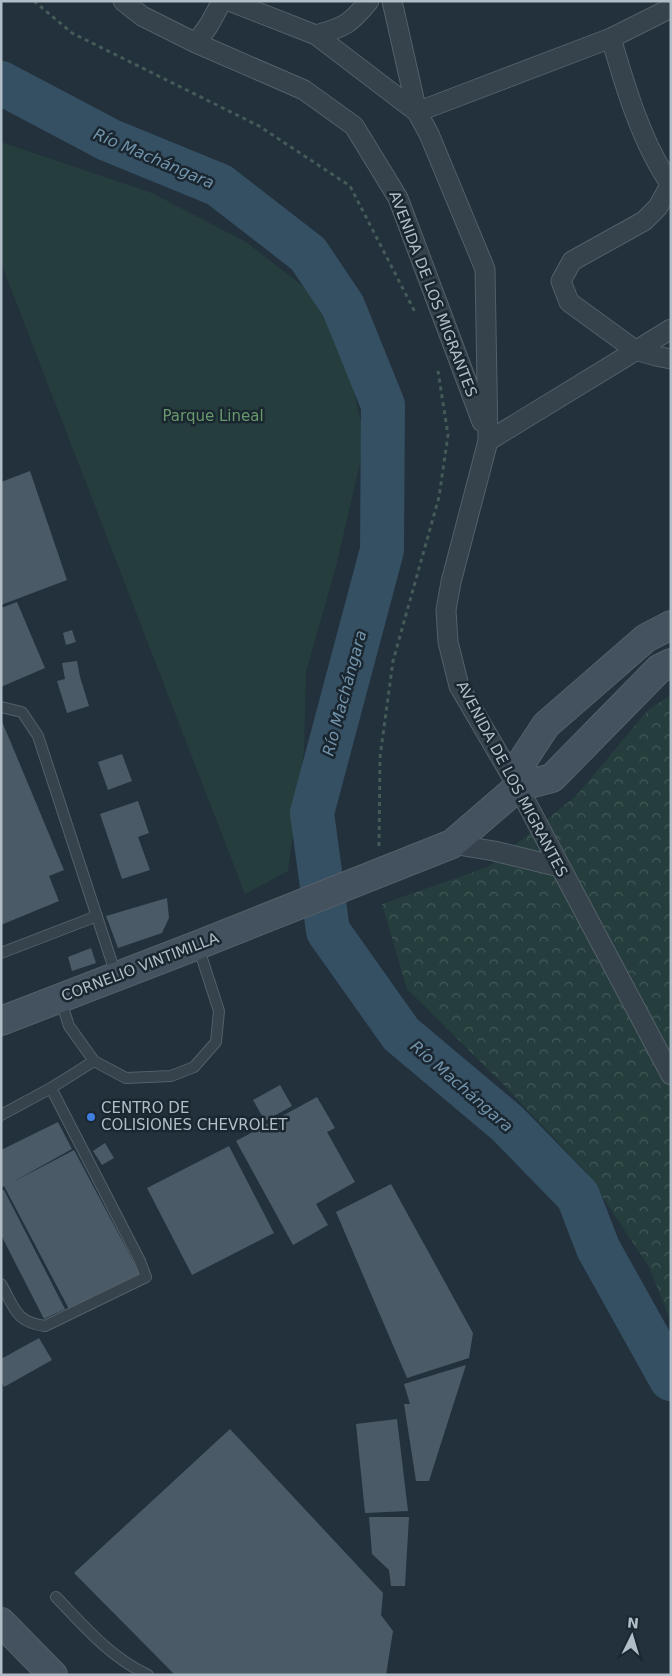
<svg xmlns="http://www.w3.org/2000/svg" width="672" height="1676" font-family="'DejaVu Sans',sans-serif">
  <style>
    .forest { fill: url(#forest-crowns) }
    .green { fill: #253e3d }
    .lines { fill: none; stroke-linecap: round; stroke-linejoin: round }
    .river { stroke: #354f63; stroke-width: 44 }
    .building { fill: #4a5b67 }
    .lane-casing { stroke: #546069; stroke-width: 12 }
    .street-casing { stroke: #546069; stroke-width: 21 }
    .secondary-casing { stroke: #546069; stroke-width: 30 }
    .path { stroke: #445b5a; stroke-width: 3; stroke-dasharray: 4 4; stroke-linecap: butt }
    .lane { stroke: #36424c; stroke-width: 10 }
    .street { stroke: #36424c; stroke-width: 19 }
    .secondary { stroke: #44525f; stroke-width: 28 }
    .shop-dot { fill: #3f7fe0; stroke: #1b2730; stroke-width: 2 }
    .labels { text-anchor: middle; stroke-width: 5; stroke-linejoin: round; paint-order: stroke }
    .street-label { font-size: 15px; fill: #b1bdc7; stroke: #1b2730 }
    .park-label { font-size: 15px; fill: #68996c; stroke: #1b2730 }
    .poi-label { font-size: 15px; fill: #b1bdc7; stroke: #1b2730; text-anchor: start }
    .water-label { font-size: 16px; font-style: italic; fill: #7193ab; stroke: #1b2730 }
  </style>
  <defs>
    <pattern id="forest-crowns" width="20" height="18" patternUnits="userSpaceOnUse" patternTransform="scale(1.25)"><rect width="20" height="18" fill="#253e3d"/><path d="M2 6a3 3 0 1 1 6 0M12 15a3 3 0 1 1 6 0" fill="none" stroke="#425858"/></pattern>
  </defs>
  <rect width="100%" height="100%" fill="#22313b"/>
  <path class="forest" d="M671 695V1322L649 1267 586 1172 506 1087 407 989 382 904 488 867 576 796 648 710Z"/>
  <path class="green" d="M1 142 152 193 246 242 317 297 349 369 365 441 336 567 306 672 304 751 288 871 245 894 1 263Z"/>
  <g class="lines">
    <path class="river" d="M1 83 109 140 219 185 308 254 343 306 383 405 382 550 312 813 328 931 401 1034 508 1124 578 1196 598 1248 671 1379"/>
  </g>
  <path class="building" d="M30 471 67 580 1 605V482Z
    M17 602 45 668 1 687V608Z
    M72 630 76 642 66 645 63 633Z
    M77 661 80 677 89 706 67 713 57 681 65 679 62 663Z
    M1 719 64 870 49 876 59 901 1 925Z
    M122 754 132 781 108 790 98 762Z
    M138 801 149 833 138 837 150 870 122 879 100 814Z
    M167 898 169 918 162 933 118 948 106 916Z
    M91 948 96 963 72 971 68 957Z
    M280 1085 292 1106 265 1121 253 1100Z
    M317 1097 335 1128 327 1132 355 1182 316 1204 328 1225 293 1245 236 1141Z
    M58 1122 72 1149 11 1183 74 1150 140 1274 70 1311 4 1186 1 1188V1150Z
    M105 1143 114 1158 102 1165 93 1151Z
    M229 1146 274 1233 192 1275 147 1188Z
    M391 1184 473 1333 469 1358 407 1378 336 1212Z
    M4 1190 65 1309 44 1319 1 1235V1191Z
    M39 1338 52 1360 4 1387 1 1381V1359Z
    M466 1365 429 1481H416L404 1404H410L404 1384Z
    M397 1419 408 1511 365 1513 356 1424Z
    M230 1429 383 1593 381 1615 393 1631 386 1675H175L74 1573Z
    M369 1517H409L405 1586H391L389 1570 372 1554Z"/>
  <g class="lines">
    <g class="lane-casing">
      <path id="lane" d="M1 707 22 712 38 736 116 975
        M1 953 97 916
        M60 998 69 1026 94 1061 126 1078 171 1076 194 1067 216 1042 219 1011 198 946
        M1 1115 51 1088 94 1061
        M1 1284C15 1308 15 1322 45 1326L146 1277 140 1261 51 1088
        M56 1597C86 1628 109 1656 148 1675"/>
    </g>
    <g class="street-casing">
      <path id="street" d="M123 1 142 16 196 43 304 90 354 126 398 198 482 422
        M229 1 316 35 417 112 429 134 485 269 488 441 451 582 446 610 448 642 459 686 518 787 671 1075
        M392 1 417 112 611 38 671 8
        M316 35C345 27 350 24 369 1
        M611 38C625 86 642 144 671 185
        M196 43 209 25 222 1
        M670 185 658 207 644 221 572 261 561 281 569 302 635 350 656 356 671 359
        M488 441 671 329
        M452 844 494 851 560 867"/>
    </g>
    <g class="secondary-casing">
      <path id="secondary" d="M518 787 523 760 546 725 646 638 671 625
        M1 1021 198 945 452 844 518 787 552 778 659 669 671 663
        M1 1622 53 1675"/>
    </g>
    <path class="path" d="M34 1 72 33 259 126 350 186 416 314
      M379 846 380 757 393 661 439 497 448 435 438 371"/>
    <use href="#lane" class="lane"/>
    <use href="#street" class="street"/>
    <use href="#secondary" class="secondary"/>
  </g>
  <circle class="shop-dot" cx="91" cy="1117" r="5"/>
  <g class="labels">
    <g class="street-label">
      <text transform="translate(433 294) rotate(69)" y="5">AVENIDA DE LOS MIGRANTES</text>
      <text transform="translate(512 779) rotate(62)" y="5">AVENIDA DE LOS MIGRANTES</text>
      <text transform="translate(140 967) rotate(-21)" y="5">CORNELIO VINTIMILLA</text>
    </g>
    <g class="park-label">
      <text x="213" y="421">Parque Lineal</text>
    </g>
    <g class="poi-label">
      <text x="101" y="1113">CENTRO DE<tspan x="101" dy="17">COLISIONES CHEVROLET</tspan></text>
    </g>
    <g class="water-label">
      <text transform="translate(154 158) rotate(23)" y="6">Río Machángara</text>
      <text transform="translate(344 693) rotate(-75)" y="6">Río Machángara</text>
      <text transform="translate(462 1086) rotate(41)" y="6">Río Machángara</text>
    </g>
  </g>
  <rect width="672" height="1676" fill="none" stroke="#b1bdc7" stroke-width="5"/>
  <g transform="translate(632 1636) rotate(5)" stroke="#1b2730" stroke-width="4" paint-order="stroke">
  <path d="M0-4L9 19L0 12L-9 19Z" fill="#b1bdc7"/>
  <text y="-8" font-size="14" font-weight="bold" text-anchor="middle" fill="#b1bdc7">N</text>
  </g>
</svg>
